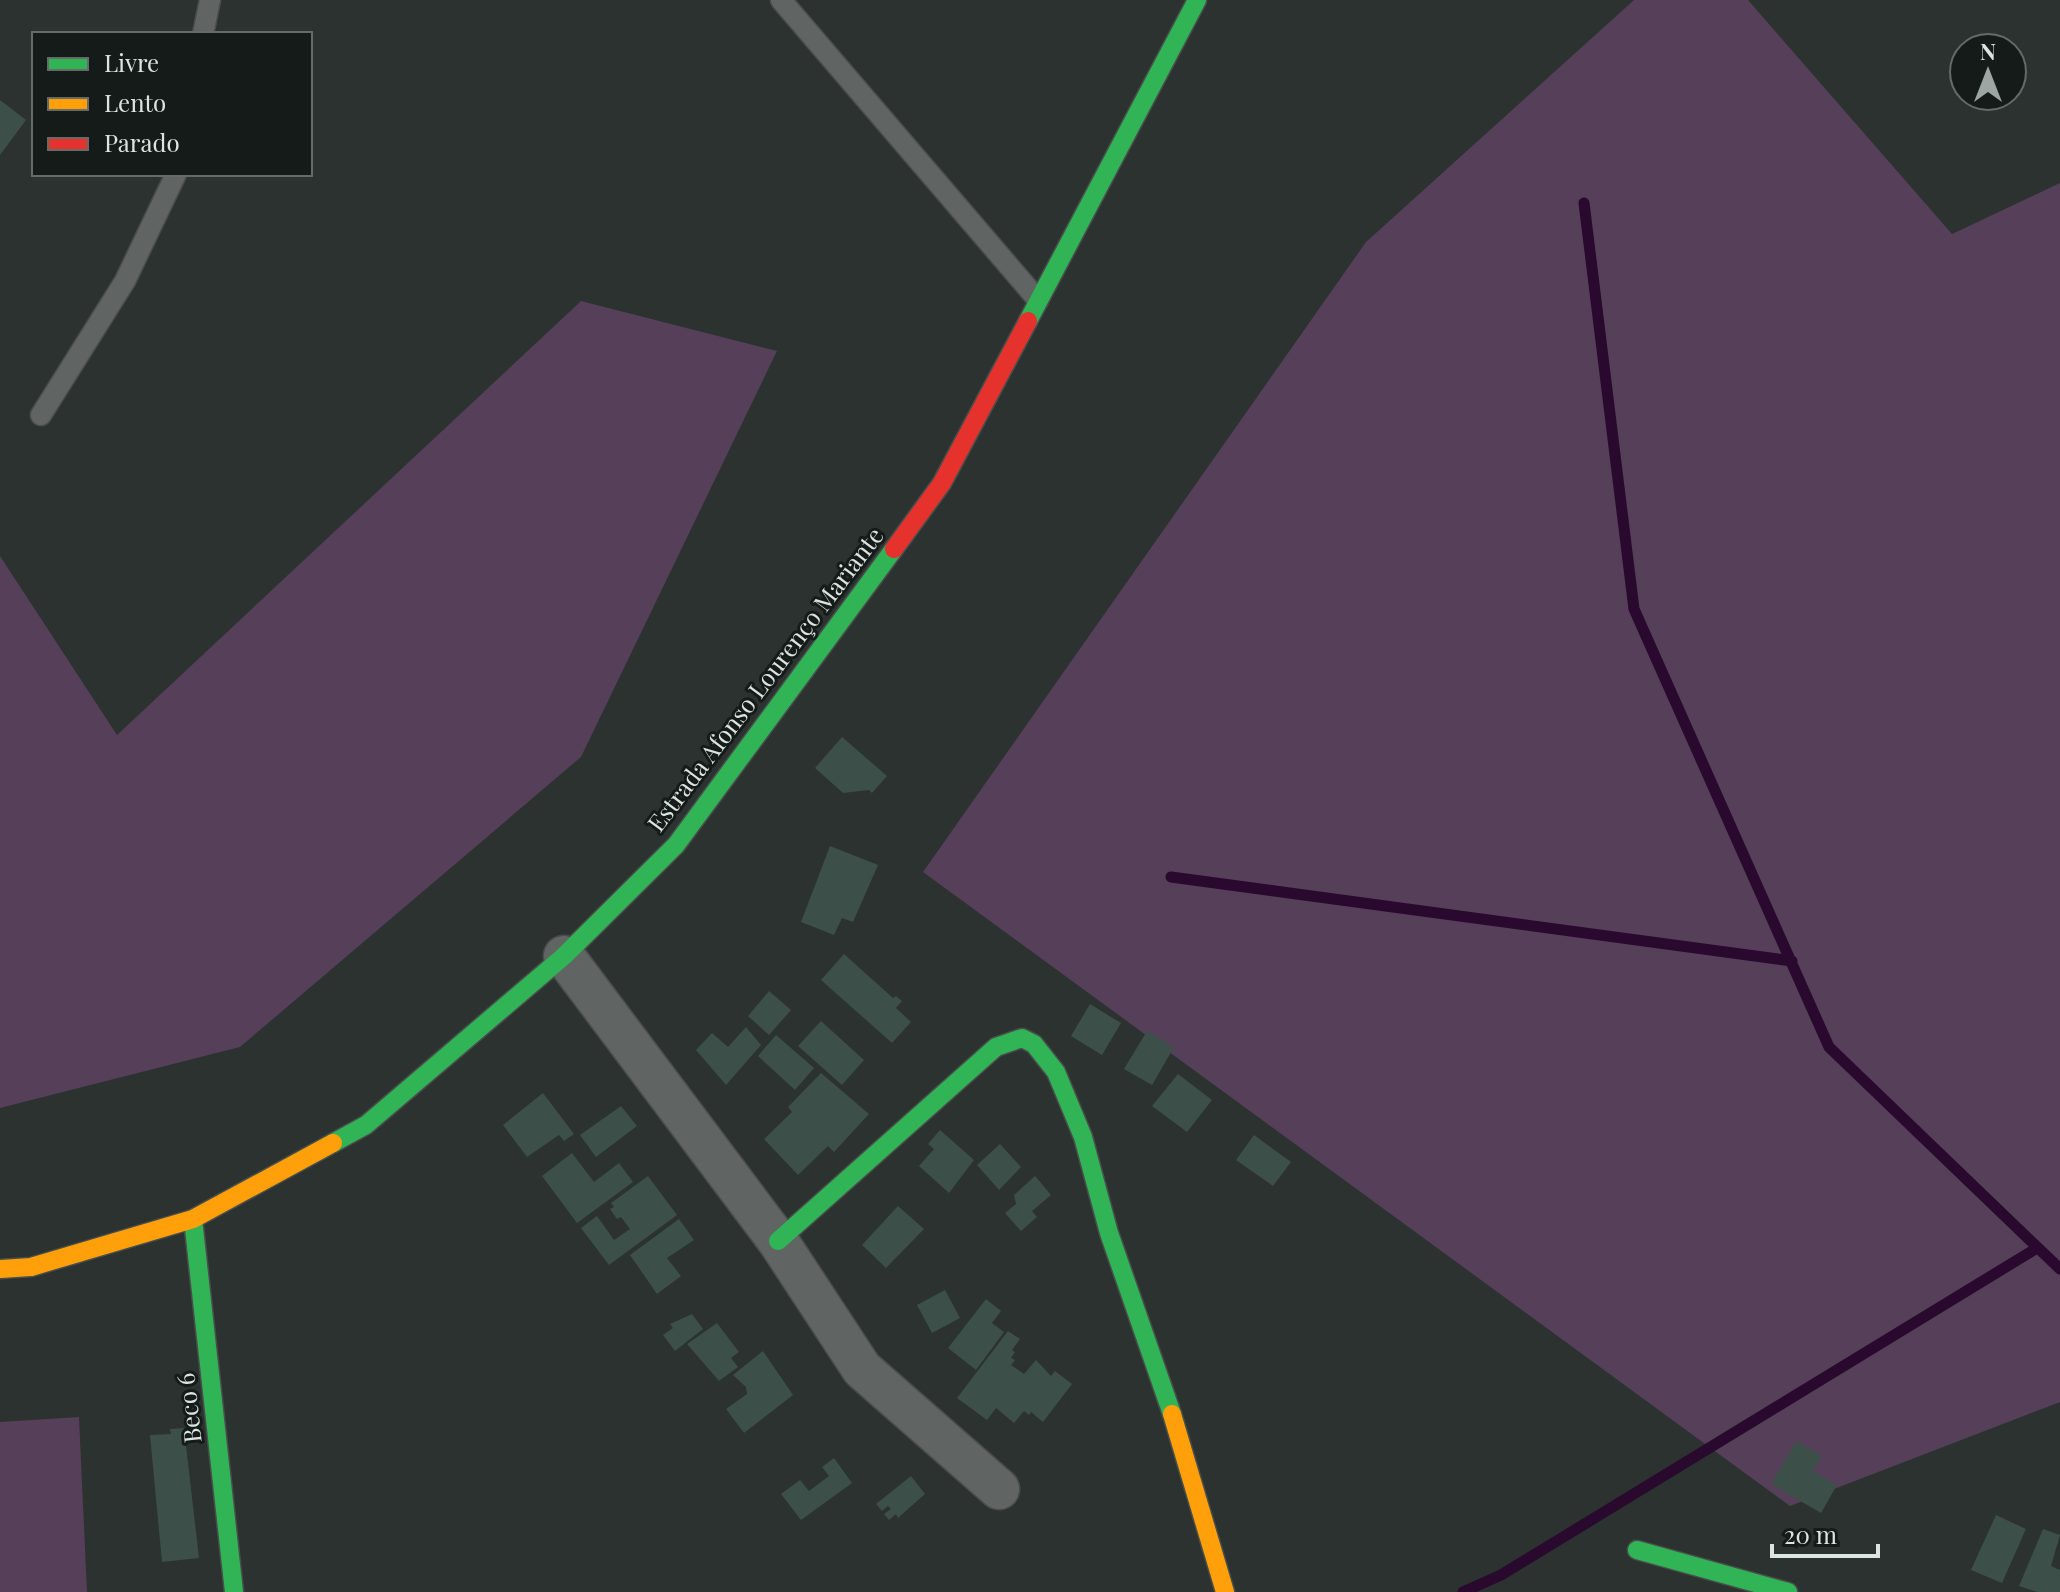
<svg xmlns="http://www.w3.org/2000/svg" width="2060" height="1592" font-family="'Playfair Display',serif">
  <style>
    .green { fill: #553f59 }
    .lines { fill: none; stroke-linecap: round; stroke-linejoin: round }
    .stream { stroke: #29092e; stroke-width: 11 }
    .building { fill: #3d4f49 }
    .lane-casing { stroke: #484e4b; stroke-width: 23 }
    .street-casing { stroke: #484e4b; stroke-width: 43 }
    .fast-casing { stroke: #484e4b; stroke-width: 21 }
    .slow-casing { stroke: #484e4b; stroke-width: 21 }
    .jam-casing { stroke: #484e4b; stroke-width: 21 }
    .lane { stroke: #606563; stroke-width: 20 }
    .street { stroke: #606563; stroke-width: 40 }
    .fast { stroke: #30b455; stroke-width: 18 }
    .slow { stroke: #ff9f0a; stroke-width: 18 }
    .jam { stroke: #e5322d; stroke-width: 18 }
    .labels { text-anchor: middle; stroke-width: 6; stroke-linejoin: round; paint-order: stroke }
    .street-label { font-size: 24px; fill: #dbe4e0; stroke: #151b18 }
  </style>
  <rect width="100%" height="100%" fill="#2b322f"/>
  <path class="green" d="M1634 0H1748L1952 234 2060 183V1402L1790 1506 923 872 1366 242Z
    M581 301 777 351 581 757 240 1047 0 1108V556L117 735Z
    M79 1417 87 1592H0V1422Z"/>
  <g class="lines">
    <path class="stream" d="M1584 203 1634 609 1829 1047 2060 1269
      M1171 877 1792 961
      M1463 1592 1501 1575 2037 1248"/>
  </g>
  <path class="building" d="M0 100 26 120 0 155Z
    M842 737 887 776 872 793 869 790 843 793 815 768Z
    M830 846 878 865 853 922 842 918 834 935 801 922Z
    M844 954 893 998 896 996 902 1001 896 1008 911 1022 892 1043 821 980Z
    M769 991 791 1010 769 1035 748 1016Z
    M1090 1004 1121 1023 1102 1055 1071 1036Z
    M821 1021 864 1060 842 1085 798 1046Z
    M746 1027 761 1045 726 1085 696 1050 712 1033 728 1047Z
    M1147 1031 1174 1047 1152 1085 1124 1069Z
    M776 1035 814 1068 795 1090 758 1056Z
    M821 1073 869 1114 834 1152 828 1146 798 1175 764 1139 792 1112 788 1107Z
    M1178 1074 1212 1100 1187 1132 1152 1106Z
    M543 1093 574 1134 564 1141 559 1135 527 1157 503 1125Z
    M621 1106 637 1126 596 1157 580 1135Z
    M940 1130 974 1160 949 1193 919 1166 934 1149 928 1144Z
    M1254 1135 1291 1162 1273 1186 1236 1160Z
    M1000 1144 1021 1167 999 1190 977 1165Z
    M572 1153 594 1182 619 1163 633 1182 577 1223 542 1176Z
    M648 1176 677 1215 609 1265 581 1228 597 1216 614 1240 630 1229 621 1217 617 1219 610 1209 614 1207 611 1203Z
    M1035 1176 1051 1195 1032 1211 1037 1217 1021 1231 1005 1213 1016 1204 1014 1195Z
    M898 1206 924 1229 886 1268 862 1245Z
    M679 1219 694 1240 667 1258 681 1276 657 1294 630 1255Z
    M945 1290 960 1318 932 1333 917 1305Z
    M986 1299 1001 1311 992 1323 1004 1332 976 1370 948 1348Z
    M692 1314 703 1329 675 1351 663 1335 673 1328 670 1324Z
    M717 1323 739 1352 731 1358 738 1367 719 1381 687 1344Z
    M1008 1331 1020 1339 1012 1350 1015 1352 1011 1358 1015 1360 1011 1365 1024 1374 1036 1360 1051 1376 1055 1371 1072 1384 1043 1422 1031 1412 1029 1415 1024 1411 1014 1423 996 1408 987 1420 957 1398Z
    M763 1351 793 1395 744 1433 726 1409 747 1394 746 1387 733 1375Z
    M184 1428 199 1558 162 1562 150 1435 171 1434 170 1429Z
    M1796 1441 1822 1456 1813 1471 1837 1485 1821 1513 1771 1484Z
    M834 1458 852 1483 801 1520 781 1494 800 1480 809 1491 829 1476 822 1467Z
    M911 1476 925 1494 898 1518 896 1514 889 1520 884 1514 891 1509 888 1506 882 1511 876 1504Z
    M1996 1515 2026 1529 2002 1583 1971 1570Z
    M2043 1529 2060 1535 2051 1566 2060 1570V1592H2037L2019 1586Z"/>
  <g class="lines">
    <g class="lane-casing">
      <path id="lane" d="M781 0 1038 300
        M203 34 210 0
        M41 415 125 281 176 174"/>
    </g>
    <g class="street-casing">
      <path id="street" d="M564 956 778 1241 862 1369 999 1489"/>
    </g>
    <g class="fast-casing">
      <path id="fast" d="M1028 321 1197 0
        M333 1143 366 1125 564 956 676 845 894 549
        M193 1219 234 1592
        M778 1241 996 1047 1022 1038 1034 1044 1056 1072 1083 1137 1109 1233 1172 1414
        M1637 1550 1788 1592"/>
    </g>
    <g class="slow-casing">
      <path id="slow" d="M0 1269 31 1267 193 1219 333 1143
        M1172 1414 1225 1592"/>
    </g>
    <g class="jam-casing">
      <path id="jam" d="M894 549 942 483 1028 321"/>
    </g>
    <use href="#lane" class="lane"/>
    <use href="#street" class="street"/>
    <use href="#fast" class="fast"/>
    <use href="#slow" class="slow"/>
    <use href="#jam" class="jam"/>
  </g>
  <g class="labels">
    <g class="street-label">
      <text transform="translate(766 680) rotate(-53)" y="8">Estrada Afonso Lourenço Mariante</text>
      <text transform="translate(190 1408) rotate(-96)" y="8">Beco 6</text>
    </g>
  </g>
  <rect x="32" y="32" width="280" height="144" fill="#151b18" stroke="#646b68" stroke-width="2"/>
  <rect x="48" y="58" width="40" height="12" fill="#30b455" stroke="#646b68" stroke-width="2"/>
  <text x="104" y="72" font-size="24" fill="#dbe4e0">Livre</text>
  <rect x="48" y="98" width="40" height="12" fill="#ff9f0a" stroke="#646b68" stroke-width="2"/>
  <text x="104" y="112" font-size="24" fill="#dbe4e0">Lento</text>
  <rect x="48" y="138" width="40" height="12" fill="#e5322d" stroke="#646b68" stroke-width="2"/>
  <text x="104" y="152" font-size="24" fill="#dbe4e0">Parado</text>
  <g transform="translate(1988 72)"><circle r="38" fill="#151b18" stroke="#646b68" stroke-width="2"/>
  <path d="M0-6L14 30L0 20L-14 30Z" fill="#9da6a2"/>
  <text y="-12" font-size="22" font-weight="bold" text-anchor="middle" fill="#dbe4e0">N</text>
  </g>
  <path d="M1772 1544v12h106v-12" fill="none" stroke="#dbe4e0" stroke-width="4"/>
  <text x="1784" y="1544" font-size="24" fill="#dbe4e0" stroke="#151b18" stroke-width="6" paint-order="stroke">20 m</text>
</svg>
